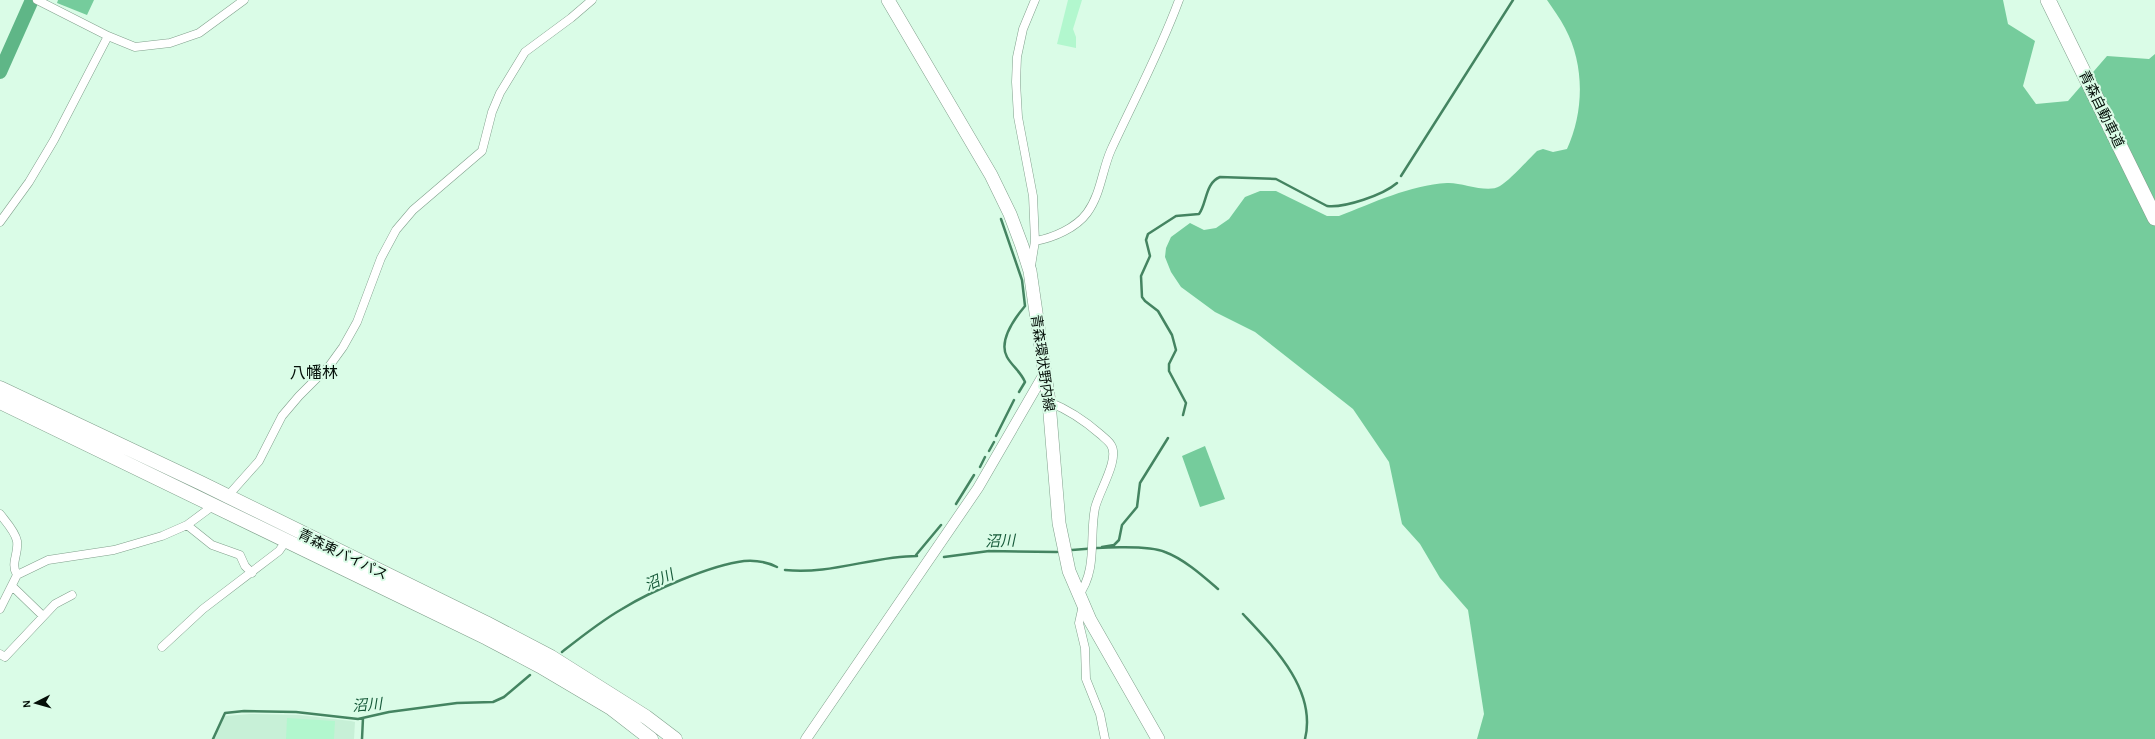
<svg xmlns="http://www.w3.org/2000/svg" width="2155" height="739" font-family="'Alegreya Sans','Noto Sans JP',sans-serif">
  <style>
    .built { fill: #c7f0d7 }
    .green { fill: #b2f7ce }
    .forest { fill: #75cc9c }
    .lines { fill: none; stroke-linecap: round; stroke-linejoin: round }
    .stream { stroke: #448461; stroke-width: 2.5 }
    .river { stroke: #5fb687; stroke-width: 14 }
    .minor-casing { stroke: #80a08c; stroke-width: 9 }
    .tertiary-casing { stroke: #80a08c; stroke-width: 11 }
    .primary-casing { stroke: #80a08c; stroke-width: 14 }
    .trunk-casing { stroke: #80a08c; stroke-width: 15 }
    .motorway-casing { stroke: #80a08c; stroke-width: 16 }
    .minor { stroke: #fff; stroke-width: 8 }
    .tertiary { stroke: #fff; stroke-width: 10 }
    .primary { stroke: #fff; stroke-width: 13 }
    .trunk { stroke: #fff; stroke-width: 14 }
    .motorway { stroke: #fff; stroke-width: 15 }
    .labels { text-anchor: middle; stroke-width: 4; stroke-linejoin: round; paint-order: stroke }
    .street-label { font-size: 14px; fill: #040f08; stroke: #dafce7 }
    .water-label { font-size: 15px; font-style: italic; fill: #165939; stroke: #dafce7 }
    .quarter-label { font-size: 16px; fill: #040f08; stroke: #dafce7 }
  </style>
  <rect width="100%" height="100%" fill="#dafce7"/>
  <path class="built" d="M250 714 299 715 351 721 355 722 354 739H213L225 716Z"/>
  <path class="green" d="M1068 0H1082L1073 29 1076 37V48L1057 44Z
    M287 718 335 721 334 739H286Z"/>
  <path class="forest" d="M58 0H94L87 15 57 3Z
    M1547 0H2003L2008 24 2035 41 2023 86 2036 104 2068 101 2107 56 2149 59 2155 54V739H1477L1484 714 1468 610 1440 578 1420 544 1402 524 1389 462 1353 409 1255 332 1215 312 1181 287 1171 272 1165 257 1166 248 1171 237 1190 223 1204 230 1216 228 1229 219 1245 197 1260 191H1276L1327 216H1339C1373 203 1410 185 1447 183 1462 182 1487 194 1500 186 1509 181 1528 160 1537 151L1543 149 1553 152 1567 149C1584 112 1585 65 1565 28 1560 18 1553 9 1547 0Z
    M1205 446 1225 499 1200 507 1182 456Z"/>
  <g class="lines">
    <path class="stream" d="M1401 176 1513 0
      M1001 219 1022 280 1025 306C1015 318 998 341 1007 357 1012 366 1021 372 1025 382L1019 392
      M1183 415 1186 403 1169 371V364L1176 350 1172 335 1158 311 1145 301 1142 297 1141 276 1150 256 1146 240 1148 234 1176 216 1199 214C1207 203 1205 183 1220 177L1276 179 1327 206C1345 208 1383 195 1397 183
      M996 436 1014 400
      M989 451 994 442
      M980 467 985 457
      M956 504 974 475
      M1102 547 1114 545 1119 540 1122 525 1137 507 1140 483 1168 438
      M1072 550C1093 548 1147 544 1165 552 1184 559 1203 576 1218 589
      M916 555 941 525
      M944 557 989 551 1057 552
      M785 570C830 575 873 556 917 556
      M1243 614C1274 647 1317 690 1305 739
      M562 652C581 637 601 621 622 609 651 591 711 565 744 561 755 560 767 562 777 567
      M213 739 225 713 244 711 296 712 358 719 389 712 457 703 493 702 504 697 530 675
      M362 739 363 718"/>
    <path class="river" d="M0 72 32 0"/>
    <g class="minor-casing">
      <path id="minor" d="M37 0 108 36 135 47 170 43 199 33 244 0
        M0 222 29 182 54 140 108 36
        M1035 241C1053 238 1076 228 1087 213 1101 194 1102 170 1111 150 1134 100 1160 52 1179 0
        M1031 266 1035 241 1033 196 1018 117 1016 82 1017 57 1023 29 1035 0
        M1049 402C1069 410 1084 420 1100 434 1103 437 1109 441 1111 445 1120 459 1099 491 1095 508 1089 537 1098 570 1078 596
        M226 498 259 461 282 416 299 396 330 365 343 347 357 322 381 258 396 230 413 210 482 151 492 112 500 93 525 52 571 18 592 0
        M0 514C6 522 15 531 17 541 19 554 10 563 17 575
        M187 525 212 545 240 555 245 566 252 573
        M12 586 43 616
        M1083 605 1079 623 1085 648 1086 679 1100 714 1105 739
        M0 609 17 575 48 560 114 550 162 536 187 525 214 505
        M162 647 203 609 279 551 286 541
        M0 654 5 657 55 604 72 595"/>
    </g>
    <g class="tertiary-casing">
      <path id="tertiary" d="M806 739 978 488 1044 374"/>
    </g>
    <g class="primary-casing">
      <path id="primary" d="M888 0 991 175 1010 214 1022 246 1030 271 1049 402 1059 523 1069 571 1090 620 1158 739"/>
    </g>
    <g class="trunk-casing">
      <path id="trunk" d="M0 388 201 483 486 623 551 657 646 717 675 739
        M0 402 487 638 540 666 611 708 651 739"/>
    </g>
    <g class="motorway-casing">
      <path id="motorway" d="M2048 0 2155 218"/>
    </g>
    <use href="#minor" class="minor"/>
    <use href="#tertiary" class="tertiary"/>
    <use href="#primary" class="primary"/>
    <use href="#trunk" class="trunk"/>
    <use href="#motorway" class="motorway"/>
  </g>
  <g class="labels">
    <g class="street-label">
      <text transform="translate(2102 109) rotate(64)" y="5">青森自動車道</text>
      <text transform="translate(1043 363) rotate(82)" y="5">青森環状野内線</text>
      <text transform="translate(343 554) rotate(26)" y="5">青森東バイパス</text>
    </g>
    <g class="water-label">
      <text transform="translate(1000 541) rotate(-2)" y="5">沼川</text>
      <text transform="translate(659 580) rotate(-24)" y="5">沼川</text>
      <text transform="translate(367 705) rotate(-5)" y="5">沼川</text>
    </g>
    <g class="quarter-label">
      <text x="314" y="378">八幡林</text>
    </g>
  </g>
  <g transform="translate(36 703) rotate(264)" stroke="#dafce7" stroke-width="3" paint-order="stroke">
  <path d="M0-3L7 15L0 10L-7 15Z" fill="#040f08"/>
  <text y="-6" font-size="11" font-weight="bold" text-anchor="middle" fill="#040f08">N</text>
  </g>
</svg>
